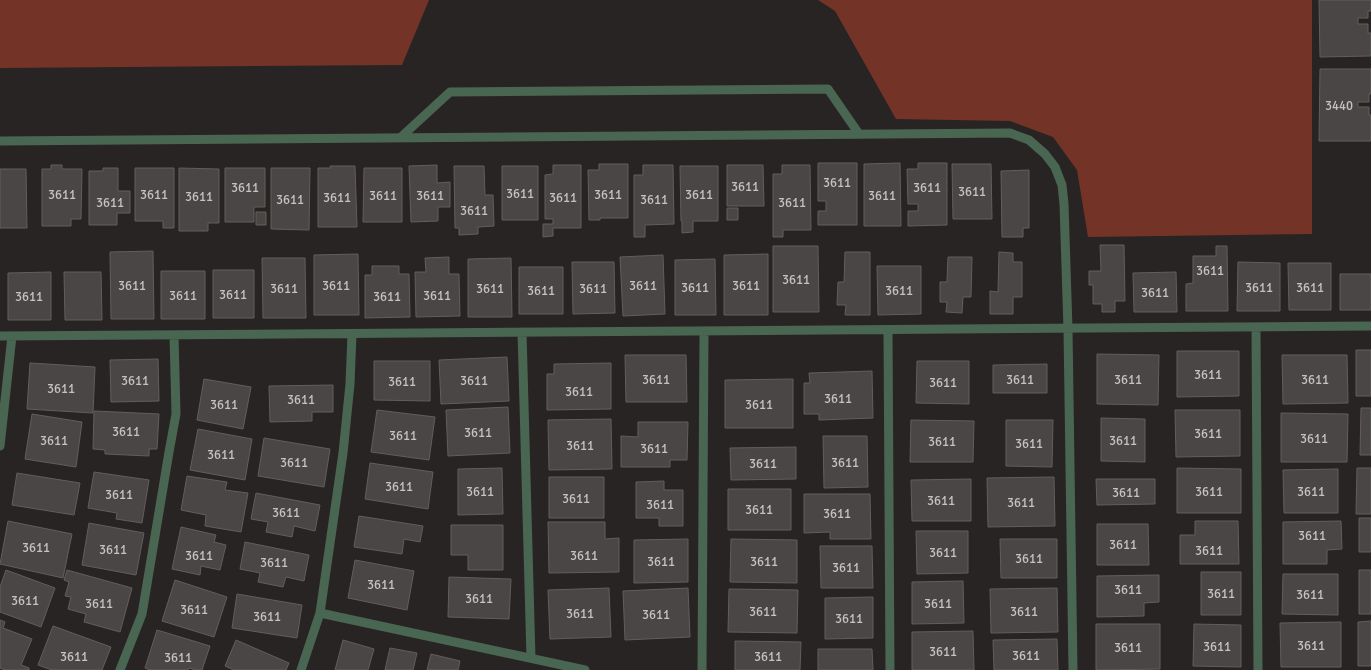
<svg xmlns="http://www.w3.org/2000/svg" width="1371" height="670" font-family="Signika,sans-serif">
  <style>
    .green { fill: #733327 }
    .building { fill: #4a4645; stroke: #635e5d }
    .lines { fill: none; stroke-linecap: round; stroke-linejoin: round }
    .lane { stroke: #496652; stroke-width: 9 }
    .labels { text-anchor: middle; stroke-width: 3; stroke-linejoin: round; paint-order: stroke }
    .number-label { font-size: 13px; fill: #c6c2c2 }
  </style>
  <rect width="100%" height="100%" fill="#282423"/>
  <path class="green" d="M0 0H429L402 65 0 68Z
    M818 0H1312V234L1088 237 1077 170 1053 137 1010 121 896 119 835 11Z"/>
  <path class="building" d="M1319 0H1371V11H1368V18H1358V24H1368V33H1371V56L1320 57Z
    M1320 69H1371V94H1369V102H1358V107H1369V115H1371V141H1319Z
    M818 163H857V225H818V211H826V201H818Z
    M900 163 901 226H864V164Z
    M918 163H947V225L908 226V211H918V204H908L907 169H918Z
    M599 164H628V218H600V220H589L588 170H599Z
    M952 164H991L992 219H953Z
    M51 165H62V169H82L81 219H71V226H42V169H51Z
    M437 165V183L450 182V207H438V221L411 222 409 166Z
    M553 165H581V228H553V236L543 237V224H553V219H545V175L553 174Z
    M643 165H673L674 224 645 225V237H634V175H643Z
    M727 165H763L764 206H727Z
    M782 165H810L811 230H783V237H773V174H782Z
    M330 166H355L357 227H318V168H331Z
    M454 166H484L485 195H493L494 226 478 227V234L459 235V228H455Z
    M502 166H538V220H502Z
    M680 166H718V221H693V232L682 233V221H681Z
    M103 168H118V191H130V213H117V225H89V171H103Z
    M135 168H174V228H163V221H135Z
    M179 168 219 169V223H208V231H179Z
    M225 168H265V207H254V222H225Z
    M271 168H310L309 230 271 229Z
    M364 168H402V222H363Z
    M0 169H26L27 228H0Z
    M1029 170V228H1023V237H1002L1001 171Z
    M727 208H738V220H727Z
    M256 212H266V225H256Z
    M1100 245H1124L1125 301H1115V312H1102V304H1093V285H1089V271H1101Z
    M773 246H818L819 312H773Z
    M1216 246H1227L1228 311H1186V284L1193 283V256H1216Z
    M153 251 154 319H111L110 252Z
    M845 252H870V315H845L846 305H837L838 282H844Z
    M999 252 1013 253V262H1022V297H1013V314H990V291L998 292Z
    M358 254 359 315H314V255Z
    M768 254V315H724V255Z
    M663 255 665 314 623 316 620 257Z
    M449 257V274H459L460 316 416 317 415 272H426L425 258Z
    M948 257H972L971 297H963L962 313 946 312 947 302H940V282H947Z
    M262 258H305L306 318H263Z
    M511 258 512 317H468V259Z
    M715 259 716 315H675V260Z
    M572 262H614L615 313 573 314Z
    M1238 262 1280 263V311H1237Z
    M1288 263H1331V310H1289Z
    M372 266H399V274H409L410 317 365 318V275H372Z
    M877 266H921V314L878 315Z
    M519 267H563V314H519Z
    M213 270H254V318H213Z
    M161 271H205V319H161Z
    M51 272V320H8V273Z
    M64 272H101L102 320H65Z
    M1176 272 1177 312H1134L1133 273Z
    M1340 274H1371V310H1340Z
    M1356 350H1371V396H1356Z
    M1177 351H1239V396L1177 397Z
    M1097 354 1159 355 1158 405 1097 404Z
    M625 355H686L687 402H626Z
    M1282 355H1347L1348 403 1283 404Z
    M507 357 509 401 441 404 439 360Z
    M158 359 159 401 111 402 110 360Z
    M374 361H430V401L374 400Z
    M917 361H969V404L916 403Z
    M30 363 95 367 93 413 27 409Z
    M611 363V409L547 410V374H554V364Z
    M1047 364V393H993V365Z
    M872 371 873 418 819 420V414H804V383H810L809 373Z
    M204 379 251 387 243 429 197 420Z
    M793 379V428H725V380Z
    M333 385V412H312V421L270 422 269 386Z
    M508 407 510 453 448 456 446 410Z
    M1361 408H1371V455H1360Z
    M377 410 435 417 429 460 371 452Z
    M1175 410H1240V456L1176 457Z
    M94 411 159 414 157 449H149V456L105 454V450L93 449Z
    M1281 413 1348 414 1347 462H1281Z
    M32 414 82 422 76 467 25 459Z
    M1101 418 1145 419V462L1101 461Z
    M611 419 612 469 549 470 548 420Z
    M911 420 974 421 973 462H910Z
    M1006 420H1053L1052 467 1006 466Z
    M638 422H688L687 460H670V467H621V436L638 437Z
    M198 429 252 439 245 480 190 470Z
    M823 436H867L868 487 824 488Z
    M264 438 330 449 324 487 258 476Z
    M796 447V479L731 480 730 448Z
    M370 463 433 472 428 509 365 499Z
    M502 468 503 514 458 515V469Z
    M1177 468 1241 469V513H1177Z
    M1357 468H1371V514H1356Z
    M1338 469V513H1284L1283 470Z
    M94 472 149 480 142 523 116 519 117 513 88 508Z
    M17 473 80 483 74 515 12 505Z
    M187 476 227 482 225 490 248 493 241 532 205 526 206 515 181 510Z
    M549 477H604V518H549Z
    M1054 477 1055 526 988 527 987 478Z
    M971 479V521H912L911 480Z
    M1096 479H1155V504L1097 505Z
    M664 481V490H683V526H659V518H636V482Z
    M728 489H791V530H728Z
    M256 493 320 505 315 531 294 526 292 537 266 532 268 522 251 519Z
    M804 494H870L871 539H830V532L804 533Z
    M359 516 423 526 420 542 404 539 402 554 354 547Z
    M1359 518H1371V552H1359Z
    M8 521 72 534 63 578 0 564Z
    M1195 521H1238L1239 564H1180V535H1195Z
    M1341 521 1342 549 1327 550V564H1283V522Z
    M548 522H605V539L619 538V572L549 573Z
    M89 523 144 533 136 575 82 565Z
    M1097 524H1148L1149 565H1097Z
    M451 525H503V570H468V555H451Z
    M181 527 216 535 214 542 226 545 220 570 201 566 200 575 172 569Z
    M916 531H968V573L917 574Z
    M688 539V582L634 583V540Z
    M731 539 797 540V583L730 582Z
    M1000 539H1057V578H1001Z
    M245 542 309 555 304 581 286 577 283 587 258 582 260 573 240 569Z
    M820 546H872L873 588H821Z
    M355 560 414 571 407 610 348 598Z
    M6 570 55 588 41 627 0 612V587Z
    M67 570 132 588 120 632 84 622 86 614 68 609 71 597 65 596 69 582 64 580Z
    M1359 570H1371V614H1359Z
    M1201 572H1241V615H1201Z
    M1283 574H1338V615L1282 614Z
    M1159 575V602L1144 603V616L1097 617V576Z
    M449 577 511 579 509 619 448 617Z
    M175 580 227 597 214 637 162 621Z
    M963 581 964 623 912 624V582Z
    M609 588 611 637 550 639 548 590Z
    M688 588 690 637 625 640 623 591Z
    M1057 588 1058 632 991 633 990 589Z
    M729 589 798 590 797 633 728 632Z
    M237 594 302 605 297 638 232 628Z
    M873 597V638L825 639V598Z
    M0 620 5 622 3 628 32 639 21 665 29 668V670H5L0 668Z
    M1371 621V666H1358V622Z
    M1341 622V667H1281L1280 623Z
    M1096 624H1160V669L1096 670Z
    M1194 624 1241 625V667L1193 666Z
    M53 626 111 647 102 670H52L38 665Z
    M157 630 210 646 202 670H196L189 668 188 670H150L145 668Z
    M973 631 974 670H912V632Z
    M1057 639 1058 670H994L993 640Z
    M236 640 289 663 286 670H234L225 666Z
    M343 640 374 649 368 670H335Z
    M735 641 801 642 800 670H735Z
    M390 648 417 653 413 670H385Z
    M818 649H872L873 670H818Z
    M431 654 460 661 458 670H427Z"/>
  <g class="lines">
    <path class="lane" d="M400 138 450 92 828 89 859 134
      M0 141 1010 133 1029 140 1045 154 1055 167 1062 185 1064 204 1068 329 1073 670
      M1256 327 1258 670
      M888 330 890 670
      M522 332 531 658
      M0 336 1371 326
      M0 446 12 336
      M320 613 585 670
      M120 670 142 614 169 452 176 414 174 335
      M301 670 320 613 343 453 350 384 352 334
      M702 670 704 331"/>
  </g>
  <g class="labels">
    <g class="number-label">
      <text x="1339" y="110">3440</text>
      <text x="837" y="187">3611</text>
      <text x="745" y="191">3611</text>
      <text x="245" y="192">3611</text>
      <text x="927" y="192">3611</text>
      <text x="972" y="196">3611</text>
      <text x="520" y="198">3611</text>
      <text x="62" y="199">3611</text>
      <text x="154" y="199">3611</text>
      <text x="608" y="199">3611</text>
      <text x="699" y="199">3611</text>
      <text x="383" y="200">3611</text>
      <text x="430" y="200">3611</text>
      <text x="882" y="200">3611</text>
      <text x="199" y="201">3611</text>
      <text x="337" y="202">3611</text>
      <text x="563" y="202">3611</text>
      <text x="290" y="204">3611</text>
      <text x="654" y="204">3611</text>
      <text x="110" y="207">3611</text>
      <text x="792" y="207">3611</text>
      <text x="474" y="215">3611</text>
      <text x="1210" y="275">3611</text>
      <text x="796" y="284">3611</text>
      <text x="132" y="290">3611</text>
      <text x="336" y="290">3611</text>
      <text x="643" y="290">3611</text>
      <text x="746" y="290">3611</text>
      <text x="695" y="292">3611</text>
      <text x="1259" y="292">3611</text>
      <text x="1310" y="292">3611</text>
      <text x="284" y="293">3611</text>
      <text x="490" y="293">3611</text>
      <text x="593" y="293">3611</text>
      <text x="541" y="295">3611</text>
      <text x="899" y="295">3611</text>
      <text x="1155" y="297">3611</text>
      <text x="233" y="299">3611</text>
      <text x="183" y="300">3611</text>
      <text x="437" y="300">3611</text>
      <text x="29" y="301">3611</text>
      <text x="387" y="301">3611</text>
      <text x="1208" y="379">3611</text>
      <text x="656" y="384">3611</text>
      <text x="1020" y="384">3611</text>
      <text x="1128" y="384">3611</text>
      <text x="1315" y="384">3611</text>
      <text x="135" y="385">3611</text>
      <text x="474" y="385">3611</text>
      <text x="402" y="386">3611</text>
      <text x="943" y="387">3611</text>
      <text x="61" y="393">3611</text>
      <text x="579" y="396">3611</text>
      <text x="838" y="403">3611</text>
      <text x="301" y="404">3611</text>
      <text x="224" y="409">3611</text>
      <text x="759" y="409">3611</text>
      <text x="126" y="436">3611</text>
      <text x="478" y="437">3611</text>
      <text x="1208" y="438">3611</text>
      <text x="403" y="440">3611</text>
      <text x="1314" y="443">3611</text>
      <text x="54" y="445">3611</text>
      <text x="1123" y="445">3611</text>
      <text x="942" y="446">3611</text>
      <text x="1029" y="448">3611</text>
      <text x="580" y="450">3611</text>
      <text x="654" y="453">3611</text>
      <text x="221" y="459">3611</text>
      <text x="294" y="467">3611</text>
      <text x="845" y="467">3611</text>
      <text x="763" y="468">3611</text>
      <text x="399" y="491">3611</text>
      <text x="480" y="496">3611</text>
      <text x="1209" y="496">3611</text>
      <text x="1311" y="496">3611</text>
      <text x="1126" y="497">3611</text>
      <text x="119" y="499">3611</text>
      <text x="576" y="503">3611</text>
      <text x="941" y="505">3611</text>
      <text x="1021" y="507">3611</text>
      <text x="660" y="509">3611</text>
      <text x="759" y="514">3611</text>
      <text x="286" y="517">3611</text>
      <text x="837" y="518">3611</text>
      <text x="1312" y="540">3611</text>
      <text x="1123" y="549">3611</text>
      <text x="36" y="552">3611</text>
      <text x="113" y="554">3611</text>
      <text x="1209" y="555">3611</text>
      <text x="943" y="557">3611</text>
      <text x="199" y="560">3611</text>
      <text x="584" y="560">3611</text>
      <text x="1029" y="563">3611</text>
      <text x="661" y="566">3611</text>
      <text x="764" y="566">3611</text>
      <text x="274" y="567">3611</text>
      <text x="846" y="572">3611</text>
      <text x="381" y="589">3611</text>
      <text x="1128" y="594">3611</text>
      <text x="1221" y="598">3611</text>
      <text x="1310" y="599">3611</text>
      <text x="479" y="603">3611</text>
      <text x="25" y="605">3611</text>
      <text x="99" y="608">3611</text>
      <text x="938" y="608">3611</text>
      <text x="194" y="614">3611</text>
      <text x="763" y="616">3611</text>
      <text x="1024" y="616">3611</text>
      <text x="580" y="618">3611</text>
      <text x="656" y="619">3611</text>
      <text x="267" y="621">3611</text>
      <text x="849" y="623">3611</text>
      <text x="1311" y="650">3611</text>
      <text x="1217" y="651">3611</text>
      <text x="1128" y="652">3611</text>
      <text x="943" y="656">3611</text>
      <text x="1026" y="660">3611</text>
      <text x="74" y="661">3611</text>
      <text x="768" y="661">3611</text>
      <text x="178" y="662">3611</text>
    </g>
  </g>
</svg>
